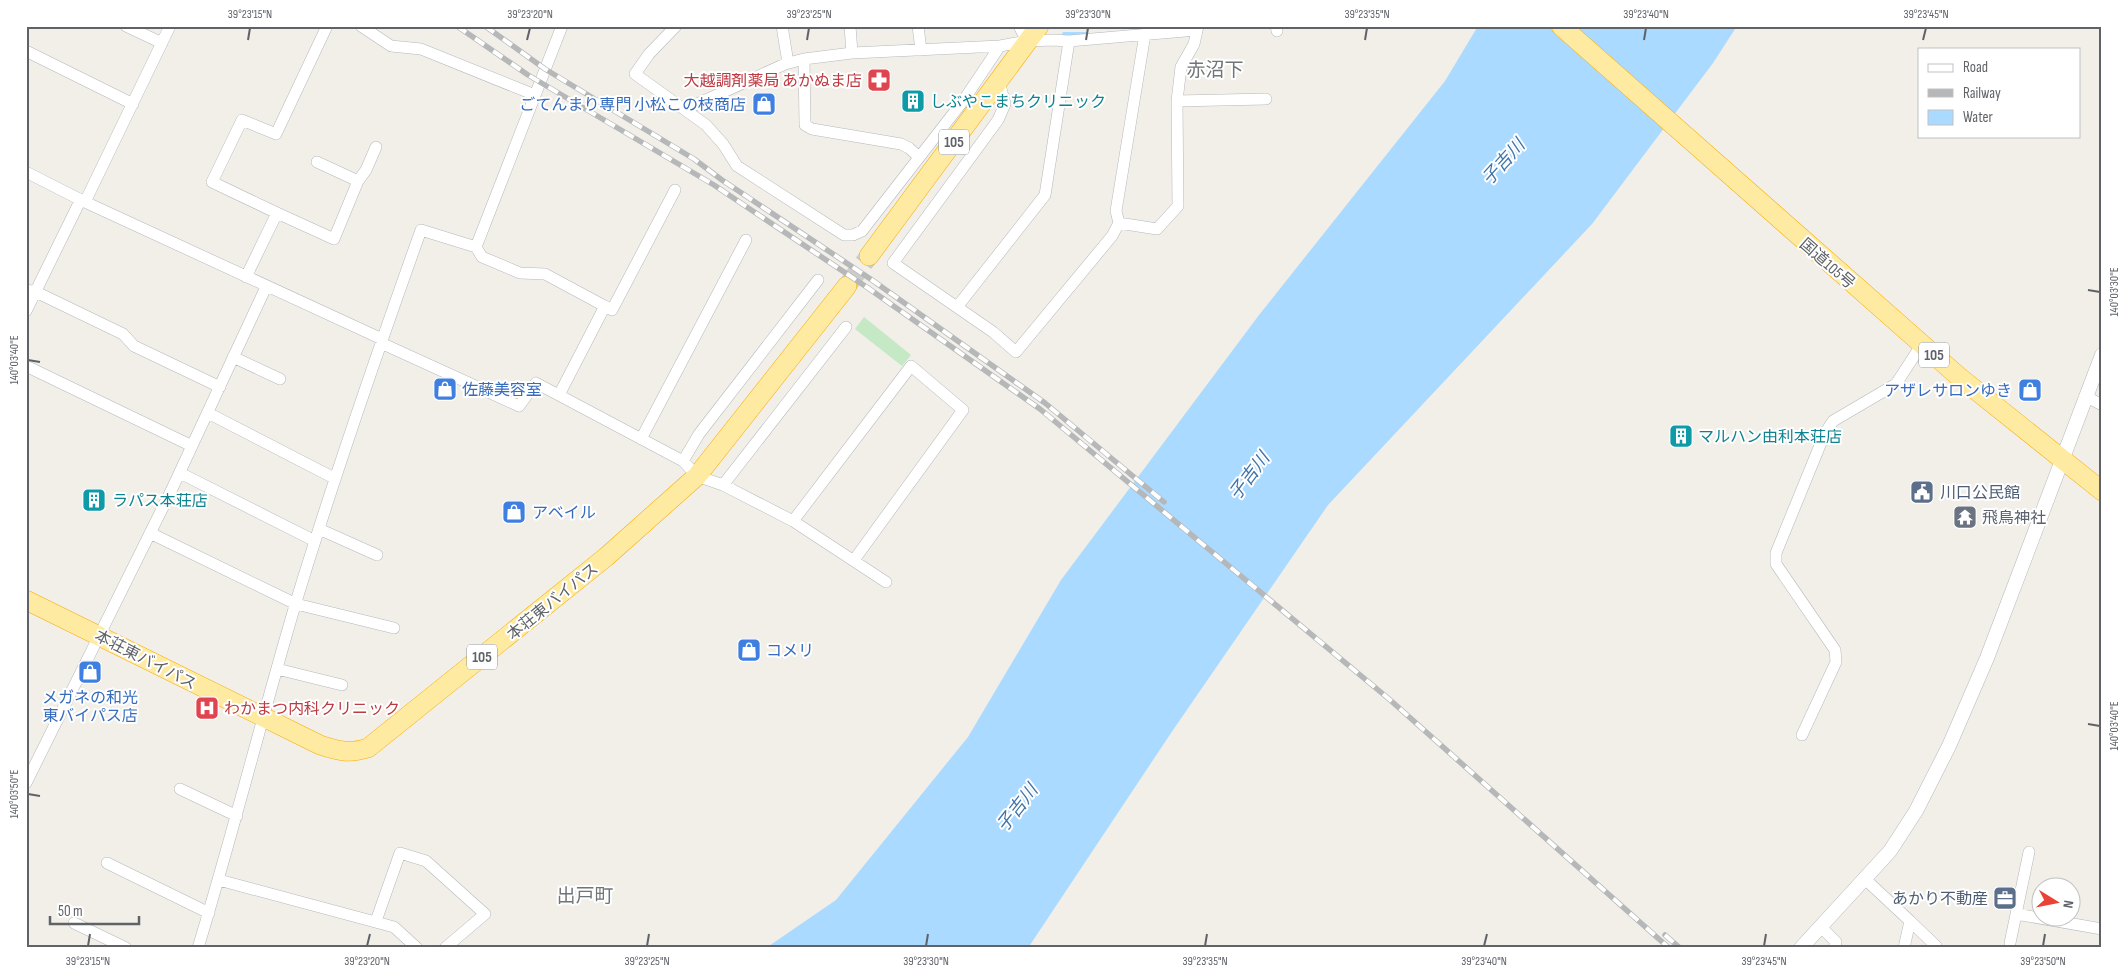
<svg xmlns="http://www.w3.org/2000/svg" width="2128" height="974" font-family="'Sofia Sans Condensed','Noto Sans JP',sans-serif">
  <style>
    .green { fill: #c5e8c5 }
    .water { fill: #aadaff }
    .lines { fill: none; stroke-linecap: round; stroke-linejoin: round }
    .stream { stroke: #aadaff; stroke-width: 4 }
    .trunk-tunnel { stroke: #ccccc8; stroke-width: 19; stroke-dasharray: 19 9; stroke-linecap: butt }
    .minor-casing { stroke: #b5b8bc; stroke-width: 12 }
    .tertiary-casing { stroke: #b5b8bc; stroke-width: 15 }
    .trunk-casing { stroke: #f9ab00; stroke-width: 20 }
    .minor { stroke: #fff; stroke-width: 11 }
    .tertiary { stroke: #fff; stroke-width: 14 }
    .trunk { stroke: #feeaa1; stroke-width: 19 }
    .rail-casing { stroke: #b6b7b8; stroke-width: 5.5 }
    .rail { stroke: #fff; stroke-width: 4; stroke-dasharray: 11; stroke-linecap: butt }
    .ticks { fill: none; stroke: #5f6368; stroke-width: 2 }
    .labels { text-anchor: middle; stroke-width: 4; stroke-linejoin: round; paint-order: stroke }
    .shield { fill: #fff; stroke: #8f9295; stroke-width: 1 }
    .shield-label { font-size: 15px; font-weight: bold; fill: #5f6368 }
    .health-label { font-size: 16px; fill: #be3a42; stroke: #fff; text-anchor: end }
    .culture-label { font-size: 16px; fill: #0d838f; stroke: #fff; text-anchor: start }
    .shop-label { font-size: 16px; fill: #366cbe; stroke: #fff; text-anchor: start }
    .street-label { font-size: 16px; fill: #5f6368; stroke: #fff }
    .service-label { font-size: 16px; fill: #4e5e75; stroke: #fff; text-anchor: start }
    .worship-label { font-size: 16px; fill: #5b616d; stroke: #fff; text-anchor: start }
    .water-label { font-size: 18px; font-style: italic; fill: #4174aa; stroke: #fff }
    .quarter-label { font-size: 19px; fill: #70757a; stroke: #fff }
    .neatline { fill: none; stroke: #5f6368; stroke-width: 2 }
    .ticks-label { font-size: 12px; text-anchor: middle; fill: #5f6368 }
  </style>
  <rect width="100%" height="100%" fill="#f1efe8"/>
  <path class="green" d="M864 317 911 355 902 366 855 329Z"/>
  <path class="water" d="M1478 26H1737L1713 63 1592 224 1328 505 1171 733 1028 948H766L836 900 968 737 1061 580 1259 315 1445 81Z"/>
  <g class="lines">
    <path class="stream" d="M1064 34H1086"/>
    <path class="trunk-tunnel" d="M847 286 869 256"/>
    <g class="minor-casing">
      <path id="minor" d="M126 26 162 43
        M361 26 391 46 421 49 535 95
        M676 26 649 54 635 74 706 125 723 144 737 166 844 235H853L862 231 963 101 1000 46
        M782 26 788 63
        M850 26 852 53
        M918 26 921 50
        M1019 26 1027 41
        M1276 26 1277 31
        M26 51 133 104
        M804 59 805 125 812 129 901 144 909 148 919 157
        M999 81 1005 104 998 120 893 263 993 332 1016 352 1112 236 1119 223 1116 211 1145 34
        M1177 101 1266 99
        M686 109 785 64 804 59 852 53 1000 46 1027 41 1053 40 1069 41 1197 30
        M317 162 358 181
        M26 172 85 202 382 339
        M85 202 170 26
        M277 213 334 239 358 181 366 170 376 147
        M1119 223 1157 229 1178 206 1177 101 1181 67 1194 44 1198 26
        M476 247 562 26
        M246 277 277 213 212 182 242 120 276 134 327 26
        M26 290 36 292 123 334 134 346 220 387
        M957 307 1045 195 1069 41
        M26 311 81 199
        M381 343 519 406 536 383 683 461 697 476 723 485 793 521 886 582
        M233 357 280 379
        M26 366 192 446
        M559 395 605 306
        M2085 396 2102 405
        M208 413 334 478
        M641 439 746 240
        M683 461 699 434 818 280
        M180 473 315 541
        M723 485 846 327
        M793 521 911 366 963 410 854 560
        M319 529 377 555
        M150 533 296 604 394 628
        M277 669 342 685
        M1802 735 1836 662 1835 650 1776 564V553L1825 433 1833 421 1896 384 1922 344
        M26 783 171 491 266 287
        M180 789 237 816
        M107 863 209 913
        M1865 879 1910 921 1904 948
        M219 880 394 927 417 948
        M2016 914 2102 929
        M376 921 400 853 426 861 485 914 445 948
        M1910 921 1936 946
        M74 923 126 948
        M1821 927 1836 942 1834 948
        M2010 943 2029 852
        M198 948C233 833 262 717 296 602 334 477 377 353 421 230L476 247 482 257 520 273 545 274 612 310 675 190"/>
    </g>
    <g class="tertiary-casing">
      <path id="tertiary" d="M1801 948 1890 851 1916 811 1949 746 1987 658 2102 355"/>
    </g>
    <g class="trunk-casing">
      <path id="trunk" d="M1561 26 1958 376 2102 491
        M869 256 1039 26
        M26 600 320 745C339 751 348 754 368 748L606 557 697 476 847 286"/>
    </g>
    <use href="#minor" class="minor"/>
    <use href="#tertiary" class="tertiary"/>
    <use href="#trunk" class="trunk"/>
    <g class="rail-casing">
      <path id="rail" d="M457 26 528 75 714 185 868 288 1040 409 1389 699 1669 948
        M485 26 545 69 694 159 722 180 872 280 1045 403 1164 502
        M1665 935 1680 948"/>
    </g>
    <use href="#rail" class="rail"/>
  </g>
  <path class="ticks" d="M248 40 250 28M527 40 530 28M807 40 809 28M1086 40 1088 28M1365 40 1367 28M1644 40 1646 28M1923 40 1926 28M2088 290 2100 292M28 360 40 362M2088 724 2100 726M28 794 40 796M88 946 90 934M367 946 370 934M647 946 649 934M926 946 928 934M1205 946 1207 934M1484 946 1487 934M1764 946 1766 934M2043 946 2045 934"/>
  <defs>
    <g id="pharmacy-square" transform="scale(1.25)"><rect x="-9" y="-9" width="18" height="18" rx="4" fill="#e0444e" stroke="#fff"/><path d="M-2-6h4v4h4v4h-4v4h-4v-4h-4v-4h4Z" fill="#fff"/></g>
    <g id="building-square" transform="scale(1.25)"><rect x="-9" y="-9" width="18" height="18" rx="4" fill="#0f9aa8" stroke="#fff"/><path d="M-4-6H4V6H1V3H-1V6H-4ZM-2.5-4.3h1.7v1.8h-1.7ZM.8-4.3h1.7v1.8H.8ZM-2.5-1h1.7V.8h-1.7ZM.8-1h1.7V.8H.8Z" fill="#fff"/></g>
    <g id="shop-square" transform="scale(1.25)"><rect x="-9" y="-9" width="18" height="18" rx="4" fill="#3f7fe0" stroke="#fff"/><path d="M-5-2.5h2.3a2.7 3.5 0 0 1 5.4 0H5L5.5 6h-11ZM-1.5-2.5h3a1.5 2.3 0 0 0-3 0Z" fill="#fff"/></g>
    <g id="civic-square" transform="scale(1.25)"><rect x="-9" y="-9" width="18" height="18" rx="4" fill="#5c6f8a" stroke="#fff"/><path d="M-.6-6.5H3V-4.5H.6V-3L4-1V1h2V6H-6V1h2V-1L-.6-3ZM-1.2 2.5V6h2.4V2.5Z" fill="#fff"/></g>
    <g id="temple-square" transform="scale(1.25)"><rect x="-9" y="-9" width="18" height="18" rx="4" fill="#6b7280" stroke="#fff"/><path d="M0-6L5-2H3V0L6.5 2.5H4V6H1.5V3h-3V6H-4V2.5H-6.5L-3 0V-2H-5Z" fill="#fff"/></g>
    <g id="hospital-square" transform="scale(1.25)"><rect x="-9" y="-9" width="18" height="18" rx="4" fill="#e0444e" stroke="#fff"/><path d="M-5-5h3v3.5h4V-5h3V5h-3V1.5h-4V5h-3Z" fill="#fff"/></g>
    <g id="office-square" transform="scale(1.25)"><rect x="-9" y="-9" width="18" height="18" rx="4" fill="#5c6f8a" stroke="#fff"/><path d="M-6-3h4V-5.5h4V-3h4V5H-6ZM-1-4.5V-3h2v-1.5ZM-6 0V1H6V0Z" fill="#fff"/></g>
  </defs>
  <g fill-rule="evenodd">
    <use href="#pharmacy-square" x="879" y="80"/>
    <use href="#building-square" x="913" y="101"/>
    <use href="#shop-square" x="764" y="104"/>
    <use href="#shop-square" x="445" y="389"/>
    <use href="#shop-square" x="2030" y="390"/>
    <use href="#building-square" x="1681" y="436"/>
    <use href="#civic-square" x="1922" y="492"/>
    <use href="#building-square" x="94" y="500"/>
    <use href="#shop-square" x="514" y="512"/>
    <use href="#temple-square" x="1965" y="517"/>
    <use href="#shop-square" x="749" y="650"/>
    <use href="#shop-square" x="90" y="672"/>
    <use href="#hospital-square" x="207" y="708"/>
    <use href="#office-square" x="2005" y="898"/>
  </g>
  <g class="labels">
    <g class="shield">
      <rect x="939" y="129.5" width="30" height="25" rx="4"/>
      <rect x="1919" y="342.5" width="30" height="25" rx="4"/>
      <rect x="467" y="644.5" width="30" height="25" rx="4"/>
    </g>
    <g class="shield-label">
      <text x="954" y="147">105</text>
      <text x="1934" y="360">105</text>
      <text x="482" y="662">105</text>
    </g>
    <g class="health-label">
      <text x="862" y="86">大越調剤薬局 あかぬま店</text>
      <text x="224" y="714" text-anchor="start">わかまつ内科クリニック</text>
    </g>
    <g class="culture-label">
      <text x="930" y="107">しぶやこまちクリニック</text>
      <text x="1698" y="442">マルハン由利本荘店</text>
      <text x="112" y="506">ラパス本荘店</text>
    </g>
    <g class="shop-label">
      <text x="746" y="110" text-anchor="end">ごてんまり専門 小松この枝商店</text>
      <text x="462" y="395">佐藤美容室</text>
      <text x="2012" y="396" text-anchor="end">アザレサロンゆき</text>
      <text x="532" y="518">アベイル</text>
      <text x="766" y="656">コメリ</text>
      <text x="90" y="703" text-anchor="middle">メガネの和光<tspan x="90" dy="18">東バイパス店</tspan></text>
    </g>
    <g class="street-label">
      <text transform="translate(1828 263) rotate(41)" y="6">国道105号</text>
      <text transform="translate(552 601) rotate(-39)" y="6">本荘東バイパス</text>
      <text transform="translate(146 659) rotate(27)" y="6">本荘東バイパス</text>
    </g>
    <g class="service-label">
      <text x="1940" y="498">川口公民館</text>
      <text x="1988" y="904" text-anchor="end">あかり不動産</text>
    </g>
    <g class="worship-label">
      <text x="1982" y="523">飛鳥神社</text>
    </g>
    <g class="water-label">
      <text transform="translate(1503 162) rotate(-48)" y="6">子吉川</text>
      <text transform="translate(1249 476) rotate(-53)" y="6">子吉川</text>
      <text transform="translate(1017 808) rotate(-52)" y="6">子吉川</text>
    </g>
    <g class="quarter-label">
      <text x="1215" y="76">赤沼下</text>
      <text x="585" y="902">出戸町</text>
    </g>
  </g>
  <rect width="2128" height="974" fill="none" stroke="#ffffff" stroke-width="55"/>
  <rect x="1918" y="48" width="162" height="90" fill="#ffffff" stroke="#bfc1c3"/>
  <rect x="1928" y="64" width="25" height="8" fill="#ffffff" stroke="#bfc1c3"/>
  <text x="1963" y="72" font-size="15" fill="#5f6368">Road</text>
  <rect x="1928" y="89" width="25" height="8" fill="#b6b7b8" stroke="#bfc1c3"/>
  <text x="1963" y="98" font-size="15" fill="#5f6368">Railway</text>
  <rect x="1928" y="110" width="25" height="15" fill="#aadaff" stroke="#bfc1c3"/>
  <text x="1963" y="122" font-size="15" fill="#5f6368">Water</text>
  <g transform="translate(2056 902) rotate(100)"><circle r="24" fill="#ffffff" stroke="#bfc1c3"/>
  <path d="M0-4L9 19L0 12L-9 19Z" fill="#ea4335"/>
  <text y="-8" font-size="14" font-weight="bold" text-anchor="middle" fill="#5f6368">N</text>
  </g>
  <path d="M50 916v8h89v-8" fill="none" stroke="#5f6368" stroke-width="2.5"/>
  <text x="58" y="916" font-size="15" fill="#5f6368" stroke="#ffffff" stroke-width="4" paint-order="stroke">50 m</text>
  <rect x="28" y="28" width="2072" height="918" class="neatline"/>
  <g class="ticks-label">
    <text x="250" y="18">39°23'15"N</text>
    <text x="530" y="18">39°23'20"N</text>
    <text x="809" y="18">39°23'25"N</text>
    <text x="1088" y="18">39°23'30"N</text>
    <text x="1367" y="18">39°23'35"N</text>
    <text x="1646" y="18">39°23'40"N</text>
    <text x="1926" y="18">39°23'45"N</text>
    <text transform="translate(2114 292) rotate(-90)" y="4">140°03'30"E</text>
    <text transform="translate(14 360) rotate(-90)" y="4">140°03'40"E</text>
    <text transform="translate(2114 726) rotate(-90)" y="4">140°03'40"E</text>
    <text transform="translate(14 794) rotate(-90)" y="4">140°03'50"E</text>
    <text x="88" y="965">39°23'15"N</text>
    <text x="367" y="965">39°23'20"N</text>
    <text x="647" y="965">39°23'25"N</text>
    <text x="926" y="965">39°23'30"N</text>
    <text x="1205" y="965">39°23'35"N</text>
    <text x="1484" y="965">39°23'40"N</text>
    <text x="1764" y="965">39°23'45"N</text>
    <text x="2043" y="965">39°23'50"N</text>
  </g>
</svg>
